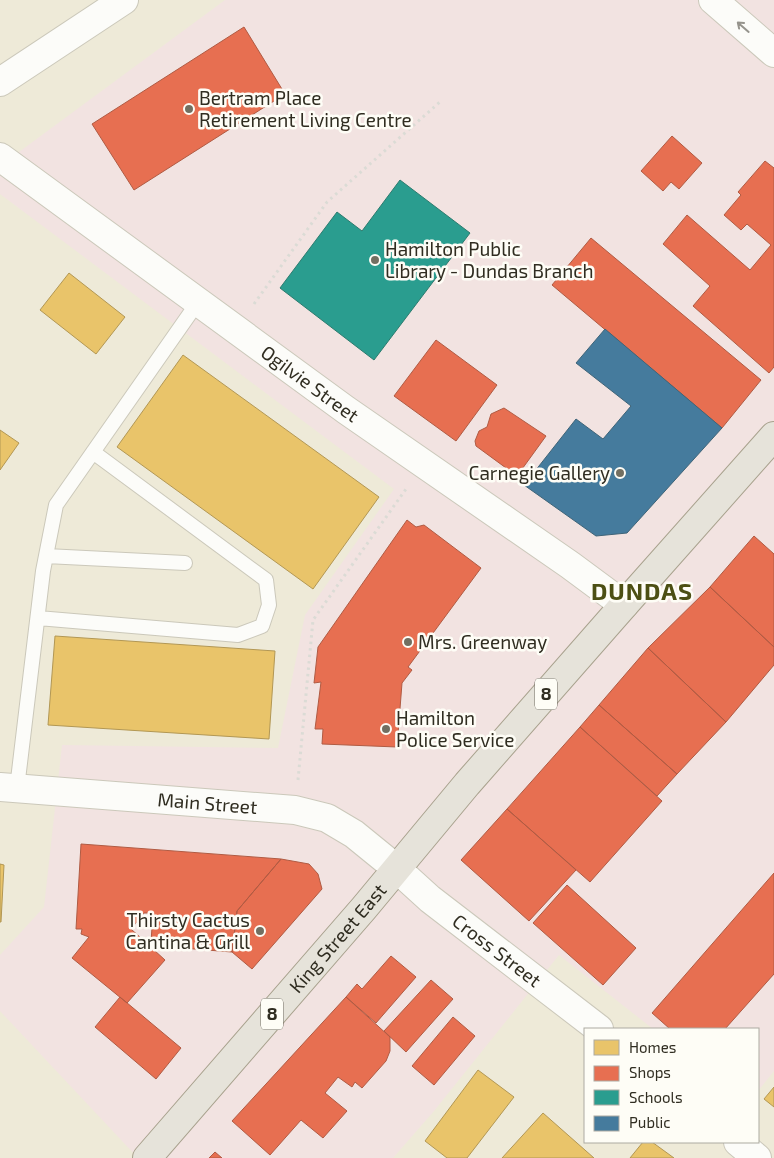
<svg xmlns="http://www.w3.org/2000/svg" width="774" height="1158" font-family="'Exo 2',sans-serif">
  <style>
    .commercial { fill: #f2e3e1 }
    .homes { fill: #e9c46a; stroke: #b29754 }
    .shops { fill: #e76f51; stroke: #b05b43 }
    .schools { fill: #2a9d8f; stroke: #2c7b6e }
    .public { fill: #457b9d; stroke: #3f6478 }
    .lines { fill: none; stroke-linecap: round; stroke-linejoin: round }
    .service-casing { stroke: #cbc8ba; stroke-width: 16 }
    .minor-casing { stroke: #cbc8ba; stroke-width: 30 }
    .tertiary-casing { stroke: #cbc8ba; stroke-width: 30 }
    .secondary-casing { stroke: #cbc8ba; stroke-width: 30 }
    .primary-casing { stroke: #a8a18d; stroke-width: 30 }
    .path { stroke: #dbdbd5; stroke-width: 3; stroke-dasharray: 2.5 4; stroke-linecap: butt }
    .service { stroke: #fcfcf9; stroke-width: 14 }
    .minor { stroke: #fcfcf9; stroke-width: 28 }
    .tertiary { stroke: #fcfcf9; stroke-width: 28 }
    .secondary { stroke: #fcfcf9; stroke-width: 28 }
    .primary { stroke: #e6e3da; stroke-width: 28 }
    .oneway { stroke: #96948d }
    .poi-dot { fill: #726f61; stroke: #fefdf6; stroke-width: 2 }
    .labels { text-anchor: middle; stroke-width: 5; stroke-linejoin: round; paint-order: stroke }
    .shield { fill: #fefdf6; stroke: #6e6b61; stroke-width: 1 }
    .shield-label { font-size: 18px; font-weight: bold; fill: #302d21 }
    .poi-label { font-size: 19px; fill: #302d21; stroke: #fefdf6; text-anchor: start }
    .street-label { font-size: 19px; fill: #302d21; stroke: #fefdf6 }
    .district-label { font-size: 24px; font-weight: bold; letter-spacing: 1px; fill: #4c4f13; stroke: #fefdf6 }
  </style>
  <rect width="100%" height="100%" fill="#eeead8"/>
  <path class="commercial" d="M225 0H774V1071L758 1091V1029H653L559 955 434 1111 393 1158H138L0 1011V955L44 907 62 745 278 748 305 615 394 489 0 194V166Z"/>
  <path class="homes" d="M69 273 125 317 96 354 40 310Z
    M183 355 379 497 313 589 117 447Z
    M0 430 19 443 0 470Z
    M55 636 275 651 269 739 48 725Z
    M0 864 4 865 1 922H0Z
    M478 1070 514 1097 467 1158H447L425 1141Z
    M774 1087V1107L764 1099Z
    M543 1113 594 1158H502Z
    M643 1142H652L674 1158H630Z"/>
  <path class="shops" d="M244 27 285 94 134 190 92 124Z
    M672 136 702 163 679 189 671 182 663 191 641 171Z
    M765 161 774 168V367L769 373 693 306 710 286 663 244 687 215 750 270 771 245 747 224 741 230 724 215 741 195 738 192Z
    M591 238 761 380 722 428 552 285Z
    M436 340 497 385 456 441 394 396Z
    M504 408 546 436 517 476 476 446 475 441 479 431 487 427 491 414Z
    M407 520 416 527 424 525 481 568 408 667 412 670 402 683 397 747 322 744 323 729H315L321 682 314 683 318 647Z
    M754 536 774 554V647L710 587Z
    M710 587 774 647V665L726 722 648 648Z
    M648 648 726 722 677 774 599 705Z
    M599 705 677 774 657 796 580 727Z
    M580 727 662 801 590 882 507 809Z
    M507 809 576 870 529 921 461 860Z
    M81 844 281 859 237 911 232 952 169 947V944L151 942 153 913H144L131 929 165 960 127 1003 72 958 89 937 81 934 82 929H76Z
    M281 859 309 864 318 874 322 889 252 969 232 952 237 911Z
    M774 873V974L725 1029H670L652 1013Z
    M567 885 636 948 603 985 533 923Z
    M391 956 416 977 376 1023 346 997 357 984 362 989Z
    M431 980 453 999 406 1052 384 1031Z
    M120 997 181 1048 156 1079 95 1027Z
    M346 997 390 1037V1051L386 1061 362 1088 355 1082 352 1087 338 1077 325 1093 347 1111 323 1138 301 1120 270 1155 232 1121Z
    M453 1017 475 1036 434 1085 412 1066Z
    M215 1152 222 1158H209Z"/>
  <path class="schools" d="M400 180 470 233 374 360 280 288 337 212 362 231Z"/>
  <path class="public" d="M605 329 722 428 627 533 596 536 524 485 576 419 603 439 631 406 576 363Z"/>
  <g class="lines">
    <g class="service-casing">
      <path id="service" d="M46 556 185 563
        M38 618 238 635 262 626 269 605 266 580 93 452
        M17 788 43 571 56 505 198 302"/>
    </g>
    <g class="minor-casing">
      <g id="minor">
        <path d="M713 0 774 53"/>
        <path id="s1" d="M397 869 430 899 599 1029"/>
        <path d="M738 1142 757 1158"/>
      </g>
    </g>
    <g class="tertiary-casing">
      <path id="tertiary" d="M0 82 124 0"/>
    </g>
    <g class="secondary-casing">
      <g id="secondary">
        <path id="s2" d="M0 157 346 410 570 565 624 605"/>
        <path id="s3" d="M0 787 295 810 327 818 354 834 397 869"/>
      </g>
    </g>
    <g class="primary-casing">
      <g id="primary">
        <path id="s4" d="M147 1158 364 908 467 784 624 605 774 436"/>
      </g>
    </g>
    <path class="path" d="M254 304 327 202 441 101
      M298 780 313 620 406 489"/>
    <use href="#service" class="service"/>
    <use href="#minor" class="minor"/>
    <use href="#tertiary" class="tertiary"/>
    <use href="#secondary" class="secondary"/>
    <use href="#primary" class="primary"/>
  </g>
  <defs><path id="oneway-shaft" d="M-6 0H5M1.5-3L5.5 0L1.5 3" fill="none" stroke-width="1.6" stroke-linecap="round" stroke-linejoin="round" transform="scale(1.25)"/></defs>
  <use class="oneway" href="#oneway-shaft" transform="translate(743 27) rotate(-139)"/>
  <g class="poi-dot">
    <circle cx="189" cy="109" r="5"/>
    <circle cx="375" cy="260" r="5"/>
    <circle cx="620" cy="473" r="5"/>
    <circle cx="408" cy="642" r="5"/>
    <circle cx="386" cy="729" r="5"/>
    <circle cx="260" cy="931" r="5"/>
  </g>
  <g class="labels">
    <g class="shield">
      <rect x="535" y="678.5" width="22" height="31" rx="4"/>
      <rect x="261" y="998.5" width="22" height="31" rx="4"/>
    </g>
    <g class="shield-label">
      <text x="546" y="700">8</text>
      <text x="272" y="1020">8</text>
    </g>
    <g class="poi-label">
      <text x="199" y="105">Bertram Place<tspan x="199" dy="22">Retirement Living Centre</tspan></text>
      <text x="385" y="256">Hamilton Public<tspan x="385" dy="22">Library - Dundas Branch</tspan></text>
      <text x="610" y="480" text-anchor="end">Carnegie Gallery</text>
      <text x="418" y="649">Mrs. Greenway</text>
      <text x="396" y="725">Hamilton<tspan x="396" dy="22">Police Service</tspan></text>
      <text x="250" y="927" text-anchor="end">Thirsty Cactus<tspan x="250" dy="22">Cantina &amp; Grill</tspan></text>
    </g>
    <g class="street-label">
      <text dy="7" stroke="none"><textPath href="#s2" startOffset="384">Ogilvie Street</textPath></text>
      <text dy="7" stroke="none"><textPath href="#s3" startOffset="208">Main Street</textPath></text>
      <text dy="7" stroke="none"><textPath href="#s4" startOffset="291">King Street East</textPath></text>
      <text dy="7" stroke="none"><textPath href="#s1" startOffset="129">Cross Street</textPath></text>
    </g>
    <g class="district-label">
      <text x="642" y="600">DUNDAS</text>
    </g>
  </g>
  <rect x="584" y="1028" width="175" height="115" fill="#fefdf6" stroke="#acaaa1"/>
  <rect x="594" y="1040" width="25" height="15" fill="#e9c46a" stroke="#acaaa1"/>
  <text x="629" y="1053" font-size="15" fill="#302d21">Homes</text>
  <rect x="594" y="1066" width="25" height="15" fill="#e76f51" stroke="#acaaa1"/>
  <text x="629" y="1078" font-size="15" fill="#302d21">Shops</text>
  <rect x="594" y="1090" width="25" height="15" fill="#2a9d8f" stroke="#acaaa1"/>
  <text x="629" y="1103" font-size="15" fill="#302d21">Schools</text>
  <rect x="594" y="1116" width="25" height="15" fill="#457b9d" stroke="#acaaa1"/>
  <text x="629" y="1128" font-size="15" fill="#302d21">Public</text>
</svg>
